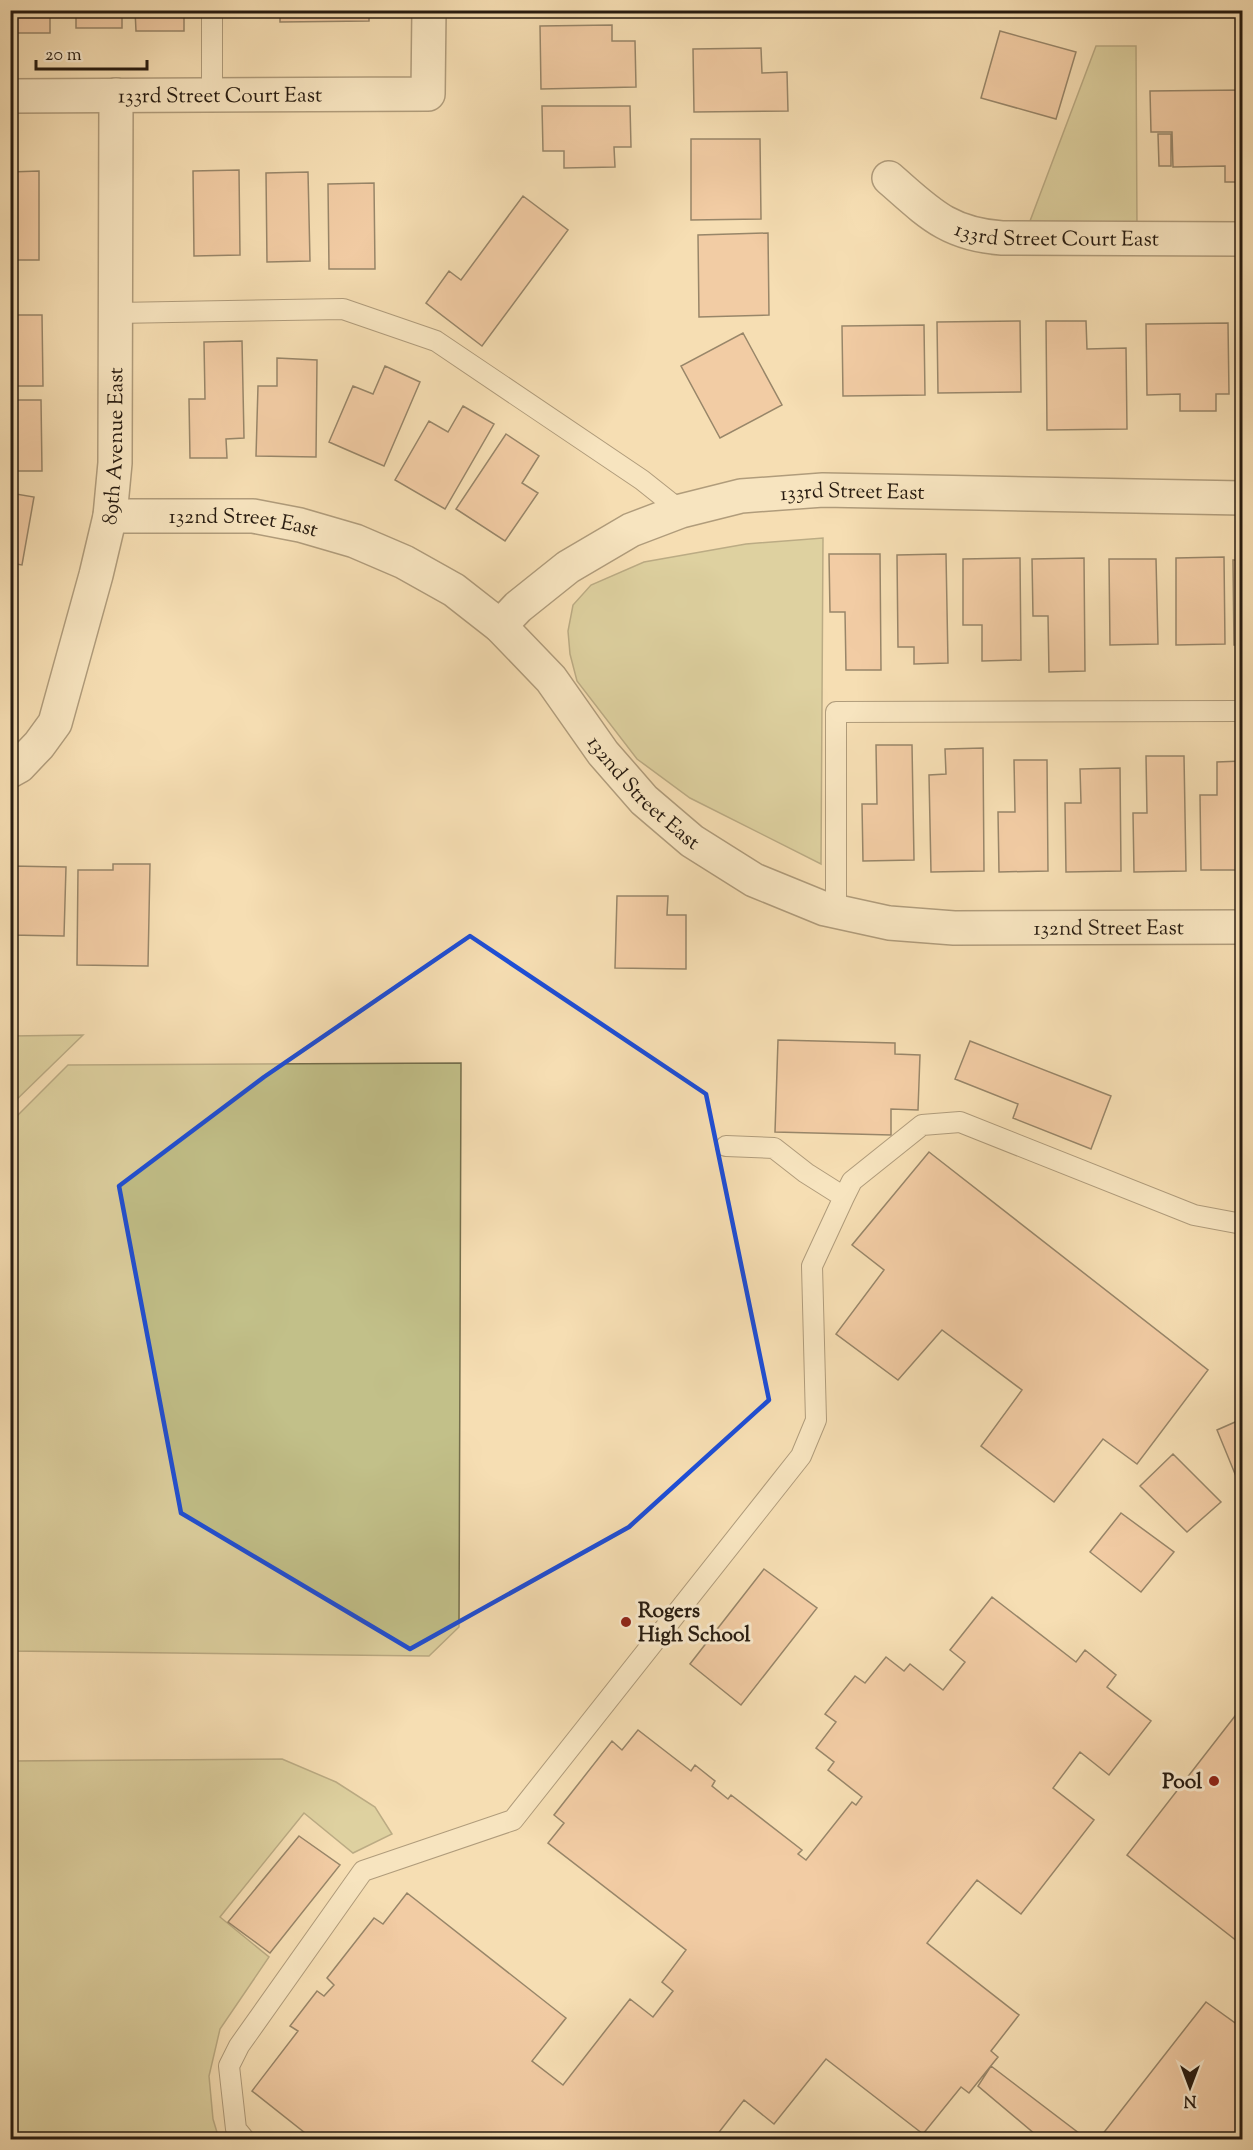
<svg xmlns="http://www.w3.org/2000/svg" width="1253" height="2150" font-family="'Sorts Mill Goudy',serif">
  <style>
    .green { fill: #c2c089; stroke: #746e4c; stroke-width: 1.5 }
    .building { fill: #edb693; stroke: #271b10; stroke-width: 1.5 }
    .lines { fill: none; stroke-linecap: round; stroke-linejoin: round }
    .service-casing { stroke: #5b4c39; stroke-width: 22 }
    .minor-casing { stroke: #5b4c39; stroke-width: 36 }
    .service { stroke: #f9eace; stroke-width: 20 }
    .minor { stroke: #f9eace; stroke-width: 33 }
    .marked { fill: none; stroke: #1d4ed8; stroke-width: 4.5; stroke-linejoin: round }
    .poi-dot { fill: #8f2418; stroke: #f9eace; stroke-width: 2 }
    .labels { text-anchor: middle; stroke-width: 6; stroke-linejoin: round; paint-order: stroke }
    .street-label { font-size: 21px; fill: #271b10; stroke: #f9eace }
    .poi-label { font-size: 21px; font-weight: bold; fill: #271b10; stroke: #f9eace; text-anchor: start }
  </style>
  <rect width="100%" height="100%" fill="#f6deb3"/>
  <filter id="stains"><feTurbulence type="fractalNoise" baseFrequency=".00333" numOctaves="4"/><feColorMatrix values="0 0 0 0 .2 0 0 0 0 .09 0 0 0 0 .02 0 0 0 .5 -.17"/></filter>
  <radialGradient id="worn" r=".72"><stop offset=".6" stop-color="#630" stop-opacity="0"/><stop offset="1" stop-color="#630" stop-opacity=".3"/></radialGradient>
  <path class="green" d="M1096 46H1136L1137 228 1027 229Z
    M823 538 821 864 690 798 637 759 577 681 570 654 568 631 573 605 591 585 644 562 746 544Z
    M83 1035 11 1105V1036Z
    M461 1063 459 1627 429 1656 11 1651V1122L68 1065Z
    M282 1759 336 1782 375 1807 392 1834 353 1853 304 1813 220 1917 269 1957 220 2029 209 2076 213 2119 219 2139H11V1761Z"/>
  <path class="building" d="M10 10H50V33H10Z
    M76 10H122V28H76Z
    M135 10H184V31H136Z
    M280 10H369V21L280 22Z
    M612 25V41H635L636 87 541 89 540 26Z
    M1000 31 1076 52 1056 119 981 98Z
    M761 48 762 73 787 72 788 111 694 112 693 49Z
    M1242 90V182H1225V166L1173 167 1172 132H1151L1150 91Z
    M542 106H630L631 147H614L615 167 564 168V151H543Z
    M1158 134H1171V166H1159Z
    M691 139H760L761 219 691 220Z
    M239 170 240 255 194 256 193 171Z
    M39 171V260H10V172Z
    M308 172 310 261 267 262 266 173Z
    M374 183 375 269H329L328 184Z
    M523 196 568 230 482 346 426 303 449 271 461 280Z
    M768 233 769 315 699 317 698 235Z
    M10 315H42L43 386H10Z
    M1020 321 1021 392 938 393 937 322Z
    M1046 321H1086L1087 349 1126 348 1127 429 1047 430Z
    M1228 323 1229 394H1216V411H1180V394L1147 395 1146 324Z
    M924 325 925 395 843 396 842 326Z
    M743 333 782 405 720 438 681 366Z
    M242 341 244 438 226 439 227 458H190L189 399H205L204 342Z
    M277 358 317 360 316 457 256 456 258 386H277Z
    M385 366 420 382 384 466 329 442 353 386 373 394Z
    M10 400H41L42 471H10Z
    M463 406 494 424 445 509 395 480 429 421 448 432Z
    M506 434 539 456 522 483 538 493 505 541 456 509Z
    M10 493 34 497 22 565 10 563Z
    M829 554H880L881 670H846L845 612H830Z
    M946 554 948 663 914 664V647H898L897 555Z
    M1224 557 1225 644 1176 645V558Z
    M1020 558 1021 660 982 661V625H963V559Z
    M1084 558 1085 671 1049 672 1048 616H1033L1032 559Z
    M1109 559H1156L1158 644 1110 645Z
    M1233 560H1242V645H1234Z
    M876 745H912L914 860 863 861 862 804H877Z
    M983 748 984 871 931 872 929 775 946 774 945 749Z
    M1146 756H1184L1186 871 1134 872 1133 813H1147Z
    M1014 760H1047L1048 871 999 872 998 812H1015Z
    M1242 761V870H1201L1200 795H1217V762Z
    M1120 768 1121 871 1066 872 1065 803H1081L1080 769Z
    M113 864H150L148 966 77 965 78 870H113Z
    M10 866 66 867 64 936 10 935Z
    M617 896H668L667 915H686V969L615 968Z
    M778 1040 895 1043V1054L920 1055 918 1110 891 1109V1135L775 1132Z
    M970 1041 1111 1096 1091 1149 1013 1118 1018 1104 955 1079Z
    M929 1152 1208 1370 1137 1464 1103 1439 1054 1502 981 1446 1022 1390 942 1330 898 1380 836 1334 884 1270 852 1245Z
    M1242 1419V1485L1240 1486 1217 1430Z
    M1173 1454 1221 1502 1187 1532 1140 1486Z
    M1121 1513 1174 1552 1141 1592 1090 1552Z
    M764 1569 817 1608 741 1705 690 1664Z
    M992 1597 1076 1662 1085 1650 1116 1675 1107 1687 1151 1721 1109 1775 1080 1752 1053 1788 1094 1820 1021 1914 977 1880 927 1943 1019 2015 991 2051 998 2057 969 2093 961 2087 923 2134 826 2059 774 2124 744 2100 713 2140H314L252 2091 298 2031 290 2026 317 1991 324 1996 334 1985 327 1978 374 1918 383 1924 407 1893 566 2018 532 2061 563 2085 630 1999 653 2017 673 1991 662 1982 686 1950 548 1843 564 1823 554 1815 612 1741 622 1750 638 1730 691 1771 695 1765 715 1781 712 1786 728 1799 731 1795 802 1850 798 1854 806 1860 852 1802 856 1805 862 1797 828 1770 834 1762 816 1748 836 1722 825 1714 855 1676 865 1683 886 1657 904 1671 910 1664 943 1690 965 1662 950 1650Z
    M1242 1707V1945L1127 1855Z
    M299 1836 340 1865 270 1953 228 1922Z
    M1206 2002 1242 2028V2140H1098Z
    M991 2066 1088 2140H1042L978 2086Z"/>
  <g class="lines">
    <g class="service-casing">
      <path id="service" d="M212 95V10
        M116 313 343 309 436 341 642 480 681 511
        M836 912V712L1242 711
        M726 1146 774 1148 806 1173 844 1197
        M245 2140 236 2129 229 2066 239 2046 363 1871 513 1820 801 1456 816 1420 812 1266 844 1197 852 1181 922 1125 960 1122 1194 1215 1242 1224"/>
    </g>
    <g class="minor-casing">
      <g id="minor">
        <path id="s1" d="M10 96 428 94 429 10"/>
        <path id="s2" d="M889 178C928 212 947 234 1002 238L1242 239"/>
        <path id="s3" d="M110 516H253L300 525 355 541 404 562 454 590 500 626 551 679 603 753 644 800 692 841 754 880 825 909 889 923 954 928 1242 927"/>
        <path id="s4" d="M500 626 518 607 568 567 631 530 681 511 741 496 823 490 1242 498"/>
        <path id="s5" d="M10 771 19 766 39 745 55 723 96 575 110 516 115 463 116 95"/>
      </g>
    </g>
    <use href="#service" class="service"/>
    <use href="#minor" class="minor"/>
  </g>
  <path d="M0 0H1253V2150H0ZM470 936 706 1094 769 1400 629 1527 410 1649 181 1513 119 1186 264 1077Z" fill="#f6deb3" fill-opacity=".55" fill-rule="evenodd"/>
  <path class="marked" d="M470 936 706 1094 769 1400 629 1527 410 1649 181 1513 119 1186 264 1077Z"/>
  <g class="poi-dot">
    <circle cx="626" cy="1622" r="6"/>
    <circle cx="1214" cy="1781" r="6"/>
  </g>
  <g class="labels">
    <g class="street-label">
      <text dy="7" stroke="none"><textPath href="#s1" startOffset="210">133rd Street Court East</textPath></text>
      <text dy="7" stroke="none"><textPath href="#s2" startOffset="186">133rd Street Court East</textPath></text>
      <text dy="7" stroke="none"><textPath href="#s5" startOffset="351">89th Avenue East</textPath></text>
      <text dy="7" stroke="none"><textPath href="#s4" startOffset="390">133rd Street East</textPath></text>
      <text dy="7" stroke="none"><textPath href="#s3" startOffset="134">132nd Street East</textPath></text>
      <text dy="7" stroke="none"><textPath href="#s3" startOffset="638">132nd Street East</textPath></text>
      <text dy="7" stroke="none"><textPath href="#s3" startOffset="1142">132nd Street East</textPath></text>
    </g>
    <g class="poi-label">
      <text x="638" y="1617">Rogers<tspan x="638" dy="24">High School</tspan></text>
      <text x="1202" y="1788" text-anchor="end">Pool</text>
    </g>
  </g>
  <rect width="1253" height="2150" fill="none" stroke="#f6deb3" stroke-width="36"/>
  <rect x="12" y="12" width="1229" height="2126" fill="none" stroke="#271b10" stroke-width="3"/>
  <rect x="18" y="18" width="1217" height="2114" fill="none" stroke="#271b10" stroke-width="1.5"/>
  <g transform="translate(1190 2087) rotate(180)" stroke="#f9eace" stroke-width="4.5" paint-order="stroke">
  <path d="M0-4.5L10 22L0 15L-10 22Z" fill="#271b10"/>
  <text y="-9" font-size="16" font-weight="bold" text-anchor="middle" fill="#271b10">N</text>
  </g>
  <path d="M36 60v9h111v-9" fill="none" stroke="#271b10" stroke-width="3"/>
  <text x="45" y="60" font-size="18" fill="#271b10" stroke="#f9eace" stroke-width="4.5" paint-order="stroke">20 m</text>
  <rect width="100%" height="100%" filter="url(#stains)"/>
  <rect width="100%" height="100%" fill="url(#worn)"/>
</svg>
